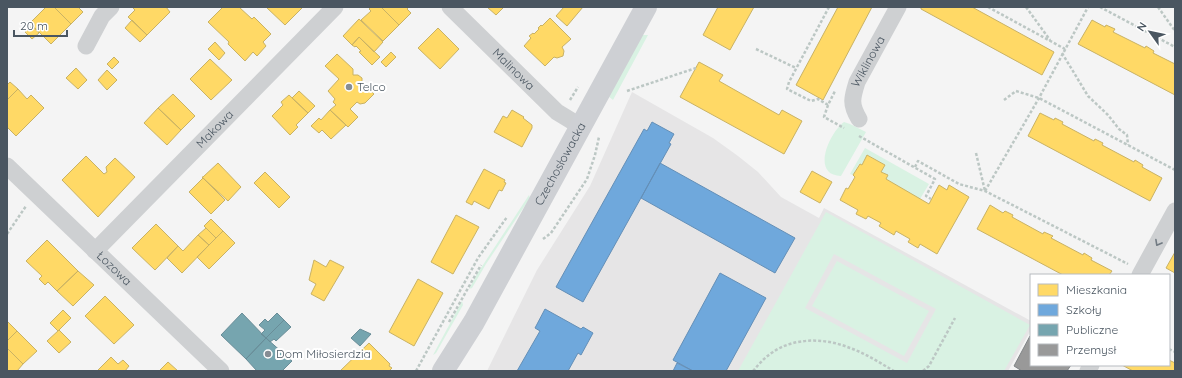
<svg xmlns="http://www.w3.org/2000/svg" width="1182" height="378" font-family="Quicksand,sans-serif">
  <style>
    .education { fill: #e6e5e6 }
    .green { fill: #d9f2e3; fill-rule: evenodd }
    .homes { fill: #ffd966; stroke: #c9b264 }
    .schools { fill: #6fa8dc; stroke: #648fb7 }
    .public { fill: #76a5af; stroke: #698d98 }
    .industry { fill: #999; stroke: #818588 }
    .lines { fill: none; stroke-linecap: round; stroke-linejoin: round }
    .path { stroke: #bcc7c4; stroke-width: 2.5; stroke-dasharray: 3 2; stroke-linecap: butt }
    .street { stroke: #ced0d2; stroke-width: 17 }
    .secondary { stroke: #ced0d4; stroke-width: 22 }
    .oneway { stroke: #727b83 }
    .poi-dot { fill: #868d94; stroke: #fff; stroke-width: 1.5 }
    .labels { text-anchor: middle; stroke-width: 4; stroke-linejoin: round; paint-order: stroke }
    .street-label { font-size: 12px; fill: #4a5661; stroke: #fff }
    .poi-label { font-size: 12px; fill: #4a5661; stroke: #fff; text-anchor: start }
  </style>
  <rect width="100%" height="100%" fill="#f4f4f4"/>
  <path class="education" d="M632 92 713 138 738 156 758 172 781 197 819 218 824 208 1031 321V330L1008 371H487L537 270 590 186Z"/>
  <path class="green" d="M641 35H648L613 100 608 96Z
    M844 122 850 124 866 132 841 176C810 175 830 132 844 122Z
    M865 148 929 184 920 199 886 179 888 175 881 172 885 165 868 155 862 165 859 164 853 175 850 174Z
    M529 195 530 198 486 264 472 288 469 289 477 274Z
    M826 212 1030 325 1004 371H738ZM834 254 936 309 907 363 805 308Z
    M837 261 929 311 904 356 812 306Z
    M462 301 463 305 436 353 433 355Z"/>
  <path class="homes" d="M46 7H54L71 24 51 44 30 23Z
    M54 7H78L83 12 71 24Z
    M134 7H166L170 12 147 35 128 17 135 10 133 8Z
    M223 7H239L252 19 254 17 271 34 263 42 266 46 257 56 253 52 245 61 228 44 229 42 208 22Z
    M266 7H303L285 25Z
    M371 7H381L399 25 383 41 361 20 371 11 369 9Z
    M381 7H409L407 9 411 13 399 25Z
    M487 7H504L496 15Z
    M564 7H583L567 26 556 16Z
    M718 7H754L730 50 703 35Z
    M838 7H872L823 100 796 85Z
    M921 7H972L1054 52 1042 75 921 9Z
    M550 18 571 39 562 47 564 51 563 56 557 58 554 57 545 66 524 46 531 38 529 36 533 33 534 34 539 29 538 28 541 25 542 26Z
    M359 19 383 42 374 52 359 37 352 45 343 36Z
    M132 20 147 35 140 42 125 28Z
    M1092 20 1105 27 1106 25 1115 29 1113 32 1145 48 1146 46 1154 51 1153 53 1175 64V95L1078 44Z
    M32 26 39 33 32 39 25 32Z
    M438 28 459 49 440 69 418 48Z
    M359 37 380 57 372 65 359 52 361 51 356 46 355 47 352 45Z
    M215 42 225 53 219 60 208 49Z
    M391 52 396 57 386 67 381 62Z
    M337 54 353 69V75H358L362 78V83L374 94 365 103 360 104 357 102 350 109 358 117 348 127 330 110 336 105 333 102 335 99 328 91 339 79 325 66Z
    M114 57 119 62 112 69 107 64Z
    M210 59 232 80 211 100 190 79Z
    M699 62 723 75 719 81 779 115 782 110 802 121 784 154 680 97Z
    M76 68 87 80 78 89 66 78Z
    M107 70 117 80 107 90 98 80Z
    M10 82 18 89 7 100V85Z
    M18 89 27 99 31 95 44 108 16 136 7 127V100Z
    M299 91 315 106 308 113 292 98Z
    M173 94 195 116 181 130 158 108Z
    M289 95 308 113 296 125 298 127 290 135 272 116 283 105 281 102Z
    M158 108 181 130 167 145 144 123Z
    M330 110 346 125 331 139 322 130 319 133 311 126 319 118 321 120Z
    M512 110 524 117 523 118 532 125V128L522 147 494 132 503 116 507 118Z
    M1040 113 1054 120 1055 118 1063 122 1062 124 1094 141 1095 139 1103 143 1102 145 1134 162 1135 160 1143 165 1142 167 1162 178 1150 201 1028 136Z
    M867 155 885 165 881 172 888 175 886 179 929 204 939 185 947 190 949 185 969 197 937 254 920 244 918 248 908 242 910 239 896 231 894 235 879 226 881 223 868 216 866 219 856 214 858 210 840 200 846 188 848 189 855 177 853 175 860 164 862 165Z
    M86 156 104 174 107 172 106 167 115 158 135 177 98 217 62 180Z
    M218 163 241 187 228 201 202 177H203Z
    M484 169 505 180 504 182 506 183 502 191 499 190 489 209 474 201 472 205 466 202Z
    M812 171 832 182 820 203 800 192Z
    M265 172 290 197 279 208 254 183Z
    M203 178 225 200 211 214 189 192Z
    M990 205 1003 213 1005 211 1013 215 1012 217 1043 234 1044 232 1053 236 1051 238 1083 255 1084 253 1092 258 1091 260 1112 271 1109 275H1063L977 229Z
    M456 215 479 227 453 274 431 262Z
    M211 219 223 231 216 238 204 226Z
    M156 224 178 246 155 270 132 248Z
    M206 228 216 238 209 245 198 235Z
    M223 231 235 243 209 269 197 257Z
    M198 235 209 245 182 273 167 258 178 246 183 251Z
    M47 240 78 271 57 291 48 282 45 285 39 279 42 276 26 261Z
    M1175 252V273L1166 268Z
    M314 260 326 267 330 260 344 267 324 301 311 294 316 284 309 280Z
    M78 271 94 285 73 306 57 291Z
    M418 279 443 293 414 346 389 332Z
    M105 296 134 325 114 344 85 316Z
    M63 310 71 318 58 331 50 323Z
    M7 321 17 331 7 341Z
    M59 330 71 342 59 353 47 341Z
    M17 331 37 351 23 364 7 348V341Z
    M369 343 390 364 389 366 392 368 389 371H340Z
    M7 348 23 364 17 371H7Z
    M111 357 118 364 123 360 129 366 125 371H97Z
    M1169 360 1175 363V371H1133L1122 365H1169Z
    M168 362 178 371H159Z"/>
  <path class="schools" d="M652 122 674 134 669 143 671 144 583 302 556 287 644 129 647 131Z
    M660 163 795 238 775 273 641 198Z
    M720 273 766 298 726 371H693L673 360Z
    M545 309 581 329 583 327 593 333 581 355 578 353 568 371H517L540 331 535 328Z
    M677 363 693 371H673Z"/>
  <path class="public" d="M242 313 266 338 246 359 221 335Z
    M277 313 284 320 266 338 261 334 265 330 259 325 265 319 268 322Z
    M284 320 291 327 276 341 274 339 270 342 266 338Z
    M360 329 371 334 360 346 351 338Z
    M266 338 292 361 282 371H257L246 359Z"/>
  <path class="industry" d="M1030 336 1031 365H1071L1067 371H1022L1014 366Z"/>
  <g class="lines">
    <path class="path" d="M829 7 789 82 787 89 811 101 818 99 828 105 835 91
      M988 7 1065 49
      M1026 7 1050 40
      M1100 7 1175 47
      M1158 7 1175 31
      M756 49 796 68
      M1062 53 1088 96 1108 115 1119 129 1127 135 1128 145
      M627 91 696 68
      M570 100 578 87
      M1004 100 1016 91 1039 98 1175 170
      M828 105 824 117 844 128
      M859 136 935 179 926 196 931 199
      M976 153 985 191
      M915 167 918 161 959 184 985 191 1128 264
      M985 191 1039 98 1088 7
      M7 234 26 206
      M543 239 551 233 587 179 595 155 599 137
      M449 322 481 265
      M1169 349 1175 352
      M416 371 478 258 507 217
      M753 371C759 364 765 357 773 352 795 337 826 338 850 348 865 353 880 363 894 371
      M923 371 929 366 955 318"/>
    <g class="street">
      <path id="s1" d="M450 7 557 112 580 126"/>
      <path d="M86 46 102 16 111 7"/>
      <path id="s2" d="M859 119C850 104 852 98 857 82L898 7"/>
      <path id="s3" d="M7 166 221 371"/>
      <path id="s4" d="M95 251 335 7"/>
      <path d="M1140 275 1175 211"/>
      <path d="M1088 371 1091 365"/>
    </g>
    <path class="secondary" id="s5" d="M443 371 474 322 646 7"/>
  </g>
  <defs><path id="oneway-chevron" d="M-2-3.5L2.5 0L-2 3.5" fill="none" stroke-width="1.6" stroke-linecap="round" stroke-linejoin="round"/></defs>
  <use class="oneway" href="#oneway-chevron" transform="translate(1158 243) rotate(119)"/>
  <g class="poi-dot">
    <circle cx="349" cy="87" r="4"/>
    <circle cx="268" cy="354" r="4"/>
  </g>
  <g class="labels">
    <g class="street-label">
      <text dy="4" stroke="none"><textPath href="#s2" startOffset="62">Wiklinowa</textPath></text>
      <text dy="4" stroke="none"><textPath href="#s1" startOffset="89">Malinowa</textPath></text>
      <text dy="4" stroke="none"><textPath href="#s4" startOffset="171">Makowa</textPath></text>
      <text dy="4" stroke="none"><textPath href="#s5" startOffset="238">Czechosłowacka</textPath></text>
      <text dy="4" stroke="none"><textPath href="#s3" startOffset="148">Łozowa</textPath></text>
    </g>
    <g class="poi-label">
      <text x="357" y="91">Telco</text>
      <text x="276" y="358">Dom Miłosierdzia</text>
    </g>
  </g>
  <rect width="1182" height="378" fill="none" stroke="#4a5661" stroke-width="16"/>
  <rect x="1030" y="274" width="140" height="92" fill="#ffffff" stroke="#b7bbc0"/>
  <rect x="1038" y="284" width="20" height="12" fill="#ffd966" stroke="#b7bbc0"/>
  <text x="1066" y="294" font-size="12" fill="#4a5661">Mieszkania</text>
  <rect x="1038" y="304" width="20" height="12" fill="#6fa8dc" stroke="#b7bbc0"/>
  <text x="1066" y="314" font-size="12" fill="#4a5661">Szkoły</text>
  <rect x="1038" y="324" width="20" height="12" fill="#76a5af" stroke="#b7bbc0"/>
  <text x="1066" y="334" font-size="12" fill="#4a5661">Publiczne</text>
  <rect x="1038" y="344" width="20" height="12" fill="#999999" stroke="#b7bbc0"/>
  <text x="1066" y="354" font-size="12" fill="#4a5661">Przemysł</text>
  <g transform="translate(1150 32) rotate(303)" stroke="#ffffff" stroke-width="3" paint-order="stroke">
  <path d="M0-3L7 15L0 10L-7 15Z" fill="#4a5661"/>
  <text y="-6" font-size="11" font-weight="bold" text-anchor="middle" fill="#4a5661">N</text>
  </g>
  <path d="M14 30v6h53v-6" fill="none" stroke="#4a5661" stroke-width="2"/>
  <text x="20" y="30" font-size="12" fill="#4a5661" stroke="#ffffff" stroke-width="3" paint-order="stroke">20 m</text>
</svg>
